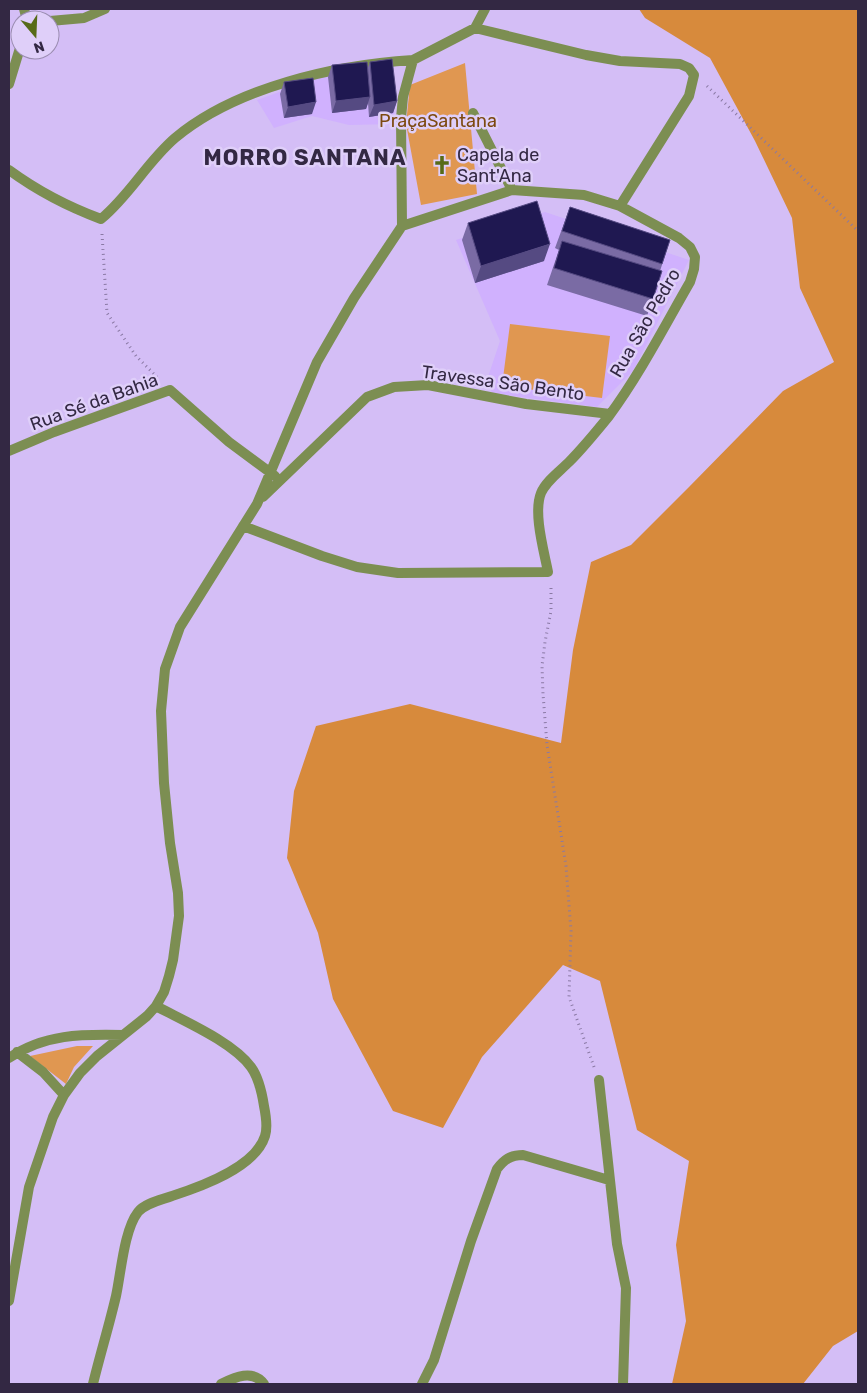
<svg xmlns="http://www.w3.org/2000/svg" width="867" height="1393" font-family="Rubik,sans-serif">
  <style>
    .built { fill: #d0b1fe }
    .green { fill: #e09751 }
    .forest { fill: #d78a3c }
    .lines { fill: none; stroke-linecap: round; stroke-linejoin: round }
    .path { stroke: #8a79a4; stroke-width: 3; stroke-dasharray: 1 4; stroke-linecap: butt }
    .street { stroke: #7c8e52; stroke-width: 10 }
    .wall { fill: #7a6ba4 }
    .shaded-wall { fill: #554a82 }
    .building { fill: #1f1851; stroke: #554a82 }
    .labels { text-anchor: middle; stroke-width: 5; stroke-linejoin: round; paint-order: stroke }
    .park-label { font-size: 18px; fill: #7c4910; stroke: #dfcff9 }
    .poi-label { font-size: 18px; fill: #332843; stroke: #dfcff9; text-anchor: start }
    .street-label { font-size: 18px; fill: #332843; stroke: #dfcff9 }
    .district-label { font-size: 22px; font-weight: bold; letter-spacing: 1px; fill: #332843; stroke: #dfcff9 }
  </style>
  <rect width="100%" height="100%" fill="#d4bef6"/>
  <path class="built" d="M392 65 395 124 349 125 312 116 274 128 257 100 329 74Z
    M545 212 689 260 633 371 597 407 492 393 487 380 500 341 456 240Z"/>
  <path class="green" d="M465 63 477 194 421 205 406 124 410 85Z
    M510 324 610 336 602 398 502 386Z
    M77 1046H93L74 1067 66 1084 30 1056Z"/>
  <path class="forest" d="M639 9H858V1331L833 1346 803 1384H672L686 1321 676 1245 689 1161 637 1130 600 981 563 965 482 1057 443 1128 393 1111 333 999 318 933 287 858 294 791 316 726 410 704 561 743 573 650 591 562 631 545 689 487 783 391 834 362 800 288 792 218 755 141 710 58 645 18Z"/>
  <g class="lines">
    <path class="path" d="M707 86 858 231
      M102 234 107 313 136 356 157 377
      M551 588V611L545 642 542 666 543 694 547 745 566 866 571 931 569 997 594 1067"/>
    <path class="street" d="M24 9 27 20
      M50 21 84 18 105 9
      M475 28 586 55 620 61 680 64 689 68 694 75 689 96 620 206
      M9 84 20 48
      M473 113 512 190
      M9 170C39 192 66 206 101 219 130 195 147 162 175 138 236 87 335 65 413 60
      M9 451 54 432 170 390 229 442 275 476
      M263 497 367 397 394 387 428 385 526 404 610 414
      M243 526 322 556 357 567 398 573 548 572C544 551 533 513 541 493 546 481 560 471 569 462 583 448 596 432 609 416 640 374 664 327 690 282L694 269 695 257 690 247 679 238 620 206 584 195 512 190 402 226
      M17 1052 43 1072 64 1095
      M9 1058C44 1034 82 1034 123 1035
      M599 1080 617 1244 626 1288 623 1384
      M9 1301 29 1187 53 1117 64 1095 80 1073 97 1056 147 1016 156 1006 164 992 169 976 173 960 179 916 178 893 170 843 164 783 161 711 165 669 180 627 257 504 317 362 354 298 402 226 401 118 403 97 413 60 475 28 485 9
      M93 1384C100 1355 109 1326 116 1296 121 1273 124 1230 138 1212 145 1203 161 1200 172 1196 200 1187 255 1168 265 1136 268 1127 266 1116 264 1106 262 1093 259 1078 251 1067 233 1042 184 1021 156 1006
      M221 1384C235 1377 253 1369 264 1384
      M422 1384 434 1360 471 1241 497 1169C504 1160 510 1155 523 1155L609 1180"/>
  </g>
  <path class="wall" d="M370 62 397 101 393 113 369 117 368 103 366 109 332 113 328 77 332 65 367 70Z
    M284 82 312 114 284 118 280 94Z
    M570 207 670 240 660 271 653 299 647 316 547 285 559 250 555 248Z
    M468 223 544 261 475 283 462 240Z"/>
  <path class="shaded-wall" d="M370 97 366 109 332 113 336 101Z
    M397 101 393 113 369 117 374 105Z
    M316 102 312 114 284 118 288 107Z
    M550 244 544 261 475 283 481 266Z"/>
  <path class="building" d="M392 59 397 101 374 105 370 62Z
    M367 62 370 97 336 101 332 65Z
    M313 78 316 102 288 107 284 82Z
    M537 201 550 244 481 266 468 223Z
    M570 207 670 240 662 264 562 231Z
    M562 241 662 271 653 299 554 268Z"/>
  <defs>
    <g id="church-bare" transform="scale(1.5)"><path d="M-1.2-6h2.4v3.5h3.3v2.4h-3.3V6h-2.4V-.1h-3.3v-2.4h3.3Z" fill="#576b18" stroke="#dfcff9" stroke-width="2.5" paint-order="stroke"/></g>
  </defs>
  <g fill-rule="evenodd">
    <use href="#church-bare" x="442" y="165"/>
  </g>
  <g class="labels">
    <g class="park-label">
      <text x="438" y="127">PraçaSantana</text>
    </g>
    <g class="poi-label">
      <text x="457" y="161">Capela de<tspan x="457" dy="21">Sant'Ana</tspan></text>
    </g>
    <g class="street-label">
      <text transform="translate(645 323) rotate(-60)" y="6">Rua São Pedro</text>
      <text transform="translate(503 383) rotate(8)" y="6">Travessa São Bento</text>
      <text transform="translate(94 402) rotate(-20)" y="6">Rua Sé da Bahia</text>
    </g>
    <g class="district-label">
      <text x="305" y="165">MORRO SANTANA</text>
    </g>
  </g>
  <rect width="867" height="1393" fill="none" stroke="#332843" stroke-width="20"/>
  <g transform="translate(35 35) rotate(161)"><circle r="24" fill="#dfcff9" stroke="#9a8cb0"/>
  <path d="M0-4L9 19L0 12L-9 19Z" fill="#576b18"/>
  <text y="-8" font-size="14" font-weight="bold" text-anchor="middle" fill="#332843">N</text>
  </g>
</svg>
